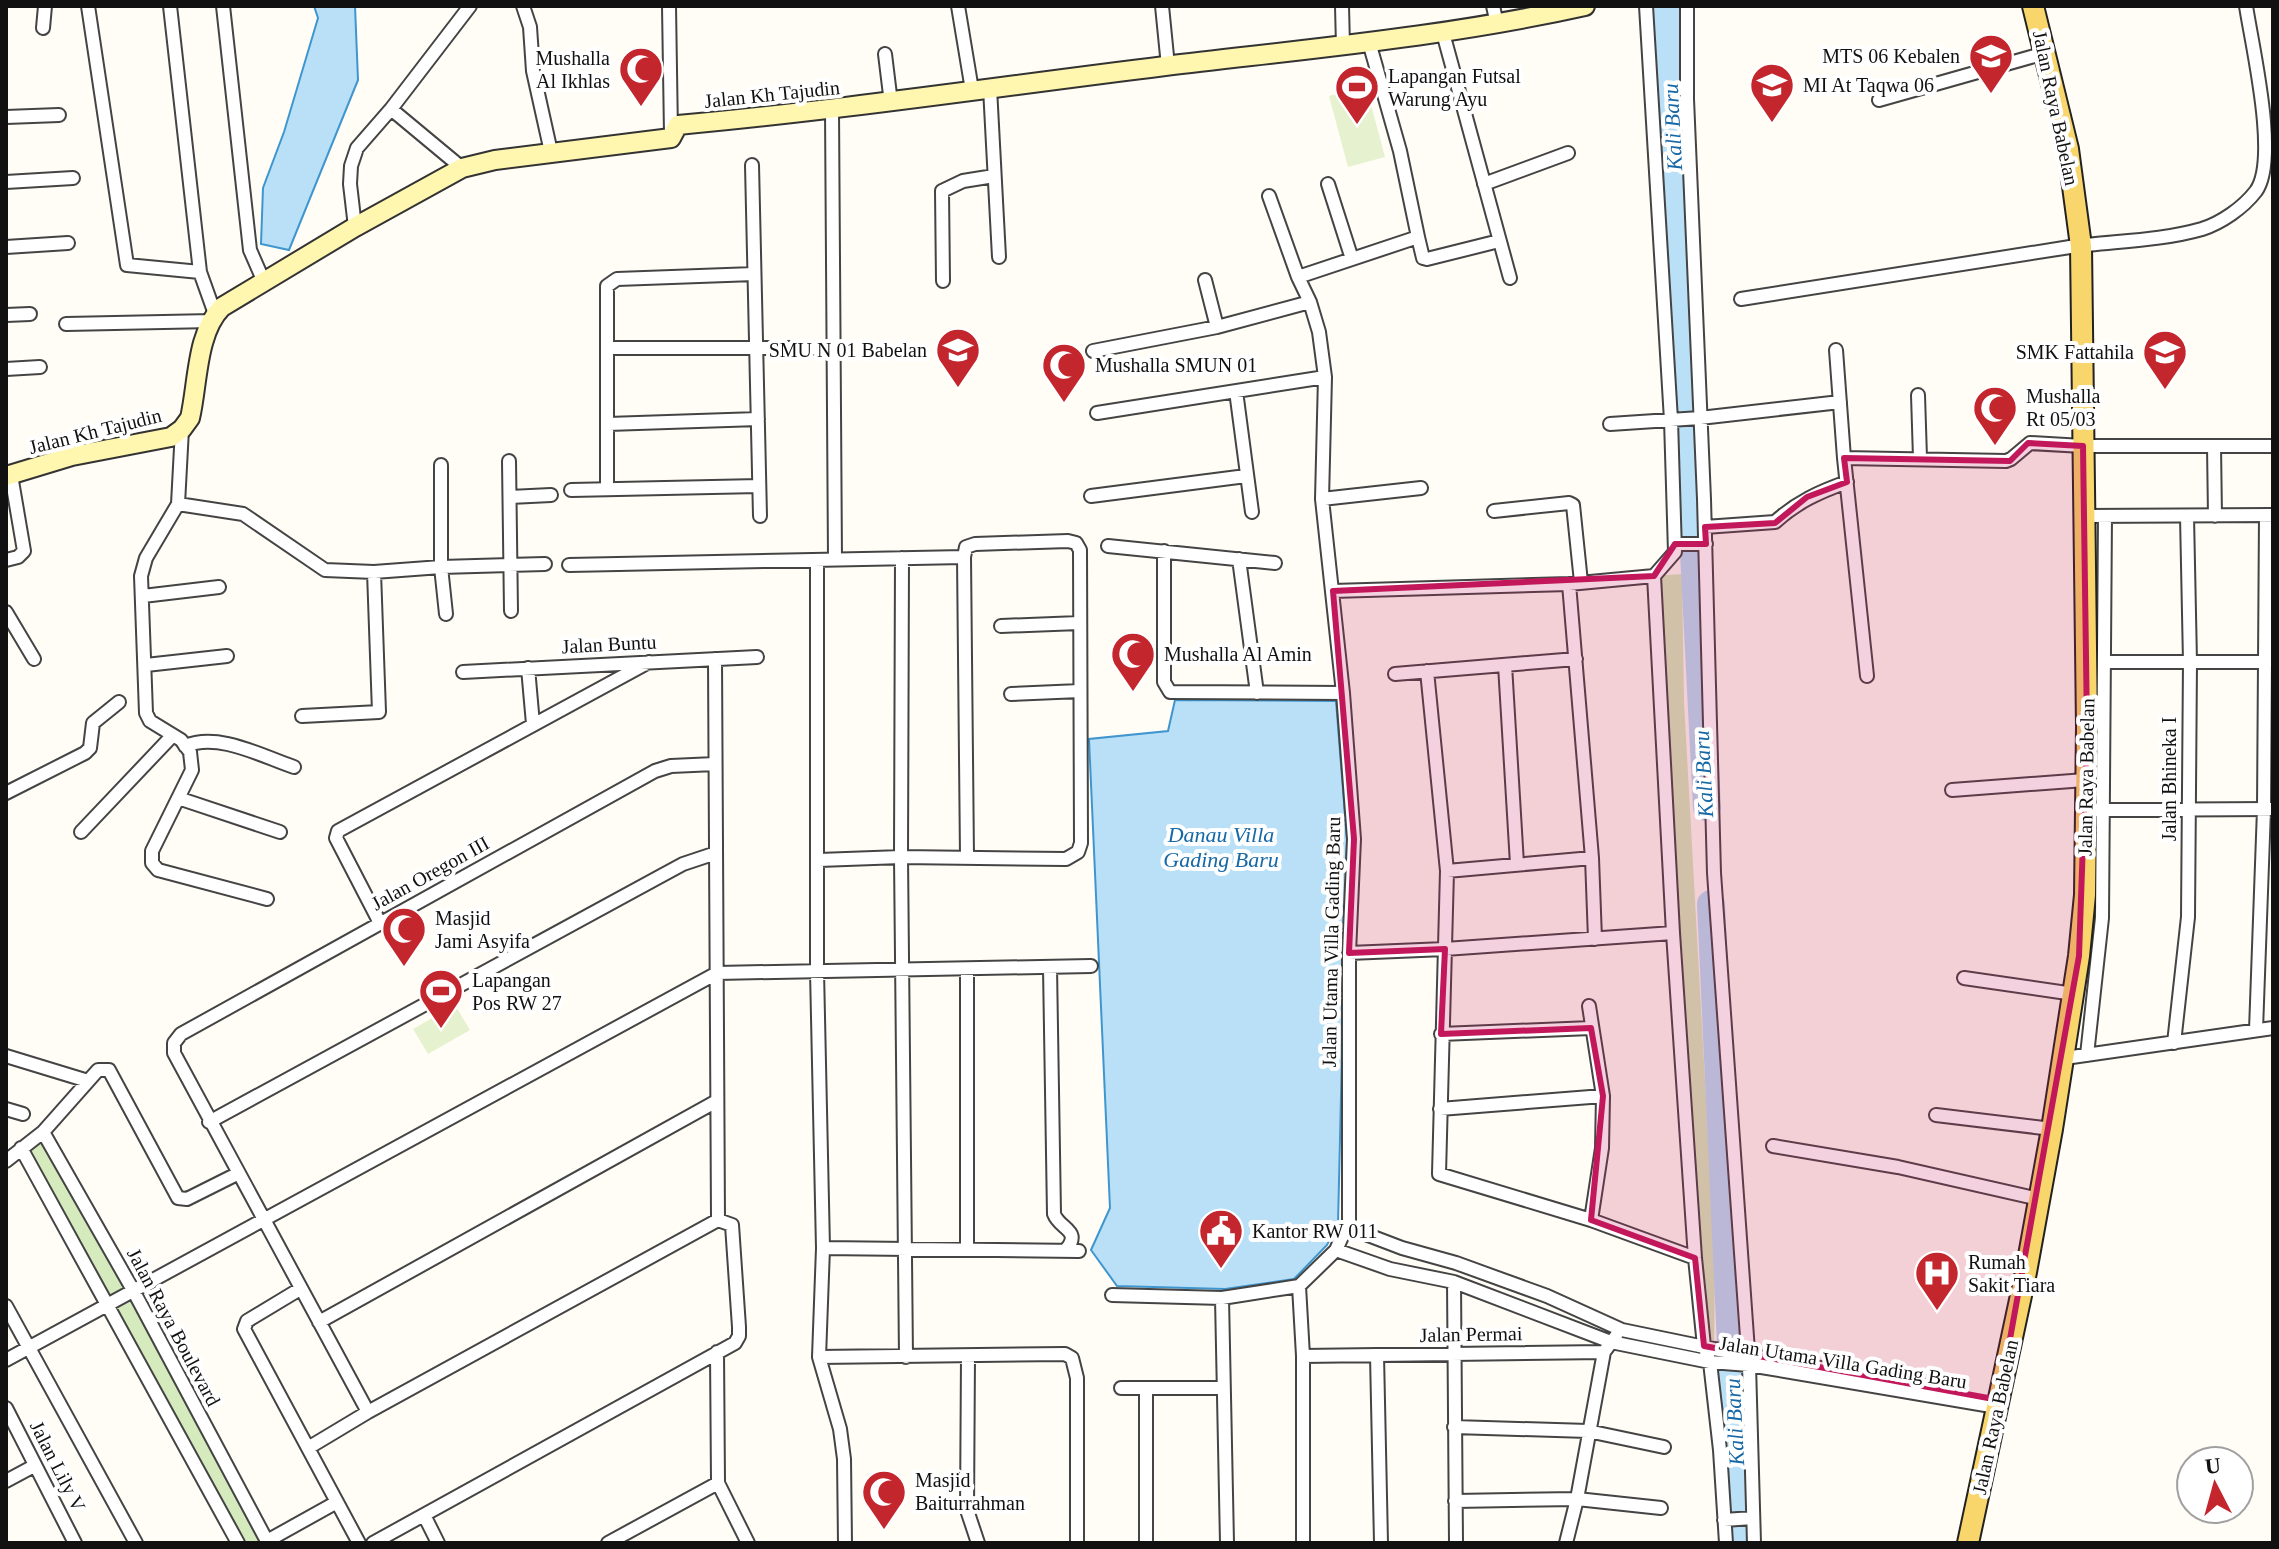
<svg xmlns="http://www.w3.org/2000/svg" width="2279" height="1549" font-family="Georgia,serif">
  <style>
    .green { fill: #d5ebbd }
    .pitch { fill: #e6f2cf }
    .water { fill: #b9e0f7; stroke: #3f96cf; stroke-width: 2 }
    .lines { fill: none; stroke-linecap: round; stroke-linejoin: round }
    .river { stroke: #b9e0f7; stroke-width: 28 }
    .street-casing { stroke: #444; stroke-width: 16 }
    .secondary-casing { stroke: #333; stroke-width: 22 }
    .primary-casing { stroke: #222; stroke-width: 24 }
    .street { stroke: #fff; stroke-width: 12 }
    .secondary { stroke: #fff6b0; stroke-width: 18 }
    .primary { stroke: #f9d66b; stroke-width: 20 }
    .marked { fill: #c2185b; fill-opacity: 0.2; stroke: #c2185b; stroke-width: 6; stroke-linejoin: round }
    .labels { text-anchor: middle; stroke-width: 8; stroke-linejoin: round; paint-order: stroke }
    .poi-label { font-size: 20px; fill: #111; stroke: #fff; text-anchor: start }
    .street-label { font-size: 20px; fill: #111; stroke: #fff }
    .water-label { font-size: 22px; font-style: italic; fill: #1768a6; stroke: #fff }
  </style>
  <rect width="100%" height="100%" fill="#fffdf5"/>
  <path class="green" d="M1682 574 1684 702 1715 1261 1714 1349 1704 1346 1654 576Z
    M43 1132 268 1543H236L21 1148Z"/>
  <path class="pitch" d="M1366 86 1385 157 1348 167 1329 96Z
    M455 1005 470 1030 428 1054 413 1029Z"/>
  <path class="water" d="M314 6H355L358 80 289 250 261 244 263 188 284 132 318 18Z
    M1175 700 1336 701 1347 840 1338 1224 1327 1245 1294 1279 1225 1289 1117 1286 1091 1250 1110 1208 1089 739 1168 731Z"/>
  <g class="lines">
    <path class="river" d="M1666 6 1707 807
      M1711 904 1740 1543"/>
    <g class="street-casing">
      <path id="street" d="M88 6 127 265 200 272
        M170 6 200 272 215 314
        M223 6 250 250 264 282
        M523 6 530 27 533 71 551 152
        M669 6 671 134
        M958 6 972 90
        M1162 6 1168 66
        M1342 6 1343 46
        M1493 6 1497 24
        M1687 6V99L1704 499 1714 873 1749 1365 1754 1543
        M43 28 45 6
        M1443 33 1510 278
        M885 54 891 103
        M990 88 999 257
        M1879 100 2045 53
        M391 109 462 168
        M832 110 835 560
        M6 117 59 115
        M752 165 760 516
        M6 182 73 178
        M1328 184 1352 259
        M1484 184 1568 153
        M1269 196 1298 277
        M355 227 350 184 351 166 357 148 391 109 470 6
        M1418 237 1423 258 1427 259 1499 241
        M6 247 68 243
        M1205 280 1217 327
        M943 281 942 191 963 181 994 176
        M1741 299C1850 281 1960 264 2070 247 2113 241 2160 241 2202 229 2221 223 2243 208 2256 191 2279 159 2252 46 2246 6
        M6 315 30 314
        M66 324 212 321
        M608 348H834
        M1836 350 1844 458
        M1093 351 1217 327 1310 302
        M6 369 40 367
        M1236 391 1252 512
        M1918 395 1920 458
        M1097 413 1325 377
        M608 424 758 419
        M1610 424 1700 418 1840 402
        M182 429 178 504 146 558 141 576 146 713 150 721 181 740 190 752 192 770 152 851V863L158 870 267 899
        M2214 446 2215 516
        M509 461 511 611
        M441 465V567L545 564
        M607 489V286L617 279 754 274
        M571 490 759 486
        M1091 496 1246 476
        M510 497 551 495
        M1322 499 1421 488
        M178 504 243 514 325 570 374 572 441 567 446 614
        M1494 511 1569 503 1573 505 1581 582
        M2084 516 2273 515
        M1705 527 1775 522C1797 502 1819 492 1847 482
        M1675 544H1706
        M1108 546 1275 563
        M1164 551V682L1170 692 1343 693
        M902 558 901 857 906 1357
        M1239 559 1257 693
        M6 560 18 557 24 551 11 475
        M817 560V971L823 1248 819 1357 840 1429 844 1459 845 1543
        M569 565 964 557
        M1654 576 1673 933 1695 1258 1704 1346 1710 1362 1720 1450 1726 1543
        M1569 584 1592 858 1595 939
        M1333 591 1569 584 1654 576 1675 552 1671 420 1646 6
        M143 596 219 587
        M6 612 34 659
        M1001 626 1079 623
        M715 659 718 1220
        M2104 662H2270
        M146 665 227 656
        M1505 665 1517 864
        M528 668 533 724
        M1427 671 1447 871 1439 1174 1591 1220 1695 1258
        M463 672 757 657
        M1395 674 1576 659
        M1867 676 1844 458 2006 461 2011 459 2030 443 2083 446H2273
        M1011 694 1080 691
        M302 716 379 712 374 572
        M185 746C219 732 261 756 294 767
        M1952 790 2085 780
        M6 793 85 753 90 748 93 723 119 702
        M178 798 280 832
        M2096 810 2273 809
        M81 832 173 735
        M819 860 901 857 1066 859 1078 852 1081 843 1080 550 1076 543 1068 541 975 544 966 547 964 557 967 857
        M1447 871 1592 858
        M380 923 336 838 338 831 649 662
        M1349 953 1445 949 1673 933
        M1050 967 1054 1214C1060 1230 1083 1230 1065 1251
        M1964 978 2074 994
        M1589 1006 1603 1096 1602 1148 1591 1220
        M2256 1030 2264 809 2266 515
        M1441 1034 1591 1028
        M2174 1043 2188 917 2190 662 2187 516
        M2087 1055 2102 918 2105 516
        M6 1056 88 1081
        M2065 1058 2273 1028
        M6 1109 23 1114
        M1440 1109 1603 1096
        M1936 1115 2052 1129
        M209 1122 659 877 683 864 716 853
        M43 1132 133 1290 268 1543
        M1773 1146 1898 1167 2039 1199
        M21 1148 238 1543
        M6 1161 43 1132 98 1070H109L178 1198 187 1199 237 1174
        M1347 1227 1402 1248 1456 1263 1547 1296 1622 1330 1714 1349 1927 1387
        M823 1248 1079 1251
        M967 1249V969
        M1336 1250 1390 1269 1454 1282 1611 1342 1710 1362 1749 1365 1997 1407
        M1454 1282 1456 1543
        M1299 1286 1303 1356V1543
        M300 1289 247 1321 244 1329 359 1543
        M1112 1295 1222 1298 1299 1286 1336 1250 1349 1221V953L1354 839 1343 693 1322 499 1325 377 1319 332 1310 302 1298 277 1418 237 1400 151 1369 42
        M1222 1298 1227 1543
        M6 1306 136 1543
        M319 1322 715 1102
        M717 1352 718 1483 748 1543
        M1377 1355 1381 1543
        M968 1356 967 1510 978 1543
        M1303 1356 1604 1352 1616 1336
        M819 1357 1065 1354 1072 1358 1077 1378V1543
        M6 1360 717 973 1091 966
        M1121 1388H1222
        M1146 1388V1543
        M6 1408 75 1543
        M368 1412 174 1053V1043L181 1034 655 771 671 766 715 764
        M1454 1427 1588 1431 1664 1447
        M308 1448 368 1412 718 1220 732 1225 739 1327V1336L735 1343 373 1543
        M6 1481 34 1466
        M1455 1501 1577 1499 1661 1508
        M424 1515 438 1543
        M1724 1520 1753 1518
        M267 1541 337 1502
        M608 1543 718 1483
        M1566 1543 1577 1499 1604 1352"/>
    </g>
    <g class="secondary-casing">
      <path id="secondary" d="M6 476 72 456 171 437 182 429 190 418C198 384 196 333 222 307L355 227 462 168 495 160 671 138 678 125C841 110 1003 86 1165 66 1306 49 1446 37 1585 6"/>
    </g>
    <g class="primary-casing">
      <path id="primary" d="M1968 1543 2026 1272 2052 1129 2079 956 2085 895 2087 727 2081 246 2068 149 2033 6"/>
    </g>
    <use href="#street" class="street"/>
    <use href="#secondary" class="secondary"/>
    <use href="#primary" class="primary"/>
  </g>
  <path class="marked" d="M2028 443 2083 446 2087 727 2079 956 1999 1400 1704 1346 1695 1258 1591 1220 1603 1096 1591 1028 1441 1034 1445 949 1349 953 1354 839 1333 591 1654 576 1675 544H1706L1705 527 1775 523 1807 497 1847 482 1844 458 2010 461Z"/>
  <defs>
    <g id="school-pin" transform="scale(2.3)"><path d="M0 17L-7.5 6A9.5 9.5 0 1 1 7.5 6Z" fill="#c4262e" stroke="#fff"/><path d="M0-5L7-2L0 1L-7-2ZM-4 1L0 2.5L4 1V4Q0 6-4 4Z" fill="#fff"/></g>
    <g id="mosque-pin" transform="scale(2.3)"><path d="M0 17L-7.5 6A9.5 9.5 0 1 1 7.5 6Z" fill="#c4262e" stroke="#fff"/><path d="M3.5-4.9A6 6 0 1 0 3.5 4.9A5 5 0 1 1 3.5-4.9Z" fill="#fff"/></g>
    <g id="stadium-pin" transform="scale(2.3)"><path d="M0 17L-7.5 6A9.5 9.5 0 1 1 7.5 6Z" fill="#c4262e" stroke="#fff"/><path d="M0-5a6.5 5 0 1 0 0 10a6.5 5 0 1 0 0-10ZM-3.5-1.8h7v3.6h-7Z" fill="#fff"/></g>
    <g id="civic-pin" transform="scale(2.3)"><path d="M0 17L-7.5 6A9.5 9.5 0 1 1 7.5 6Z" fill="#c4262e" stroke="#fff"/><path d="M-.6-6.5H3V-4.5H.6V-3L4-1V1h2V6H-6V1h2V-1L-.6-3ZM-1.2 2.5V6h2.4V2.5Z" fill="#fff"/></g>
    <g id="hospital-pin" transform="scale(2.3)"><path d="M0 17L-7.5 6A9.5 9.5 0 1 1 7.5 6Z" fill="#c4262e" stroke="#fff"/><path d="M-5-5h3v3.5h4V-5h3V5h-3V1.5h-4V5h-3Z" fill="#fff"/></g>
  </defs>
  <g fill-rule="evenodd">
    <use href="#school-pin" x="1991" y="56"/>
    <use href="#mosque-pin" x="641" y="69"/>
    <use href="#school-pin" x="1772" y="85"/>
    <use href="#stadium-pin" x="1357" y="87"/>
    <use href="#school-pin" x="958" y="350"/>
    <use href="#school-pin" x="2165" y="352"/>
    <use href="#mosque-pin" x="1064" y="365"/>
    <use href="#mosque-pin" x="1995" y="408"/>
    <use href="#mosque-pin" x="1133" y="654"/>
    <use href="#mosque-pin" x="404" y="929"/>
    <use href="#stadium-pin" x="441" y="991"/>
    <use href="#civic-pin" x="1221" y="1231"/>
    <use href="#hospital-pin" x="1937" y="1273"/>
    <use href="#mosque-pin" x="884" y="1492"/>
  </g>
  <g class="labels">
    <g class="poi-label">
      <text x="1960" y="63" text-anchor="end">MTS 06 Kebalen</text>
      <text x="610" y="65" text-anchor="end">Mushalla<tspan x="610" dy="23">Al Ikhlas</tspan></text>
      <text x="1388" y="83">Lapangan Futsal<tspan x="1388" dy="23">Warung Ayu</tspan></text>
      <text x="1803" y="92">MI At Taqwa 06</text>
      <text x="927" y="357" text-anchor="end">SMU N 01 Babelan</text>
      <text x="2134" y="359" text-anchor="end">SMK Fattahila</text>
      <text x="1095" y="372">Mushalla SMUN 01</text>
      <text x="2026" y="403">Mushalla<tspan x="2026" dy="23">Rt 05/03</tspan></text>
      <text x="1164" y="661">Mushalla Al Amin</text>
      <text x="435" y="925">Masjid<tspan x="435" dy="23">Jami Asyifa</tspan></text>
      <text x="472" y="987">Lapangan<tspan x="472" dy="23">Pos RW 27</tspan></text>
      <text x="1252" y="1238">Kantor RW 011</text>
      <text x="1968" y="1269">Rumah<tspan x="1968" dy="23">Sakit Tiara</tspan></text>
      <text x="915" y="1487">Masjid<tspan x="915" dy="23">Baiturrahman</tspan></text>
    </g>
    <g class="street-label">
      <text transform="translate(772 94) rotate(-6)" y="7">Jalan Kh Tajudin</text>
      <text transform="translate(2056 108) rotate(78)" y="7">Jalan Raya Babelan</text>
      <text transform="translate(95 431) rotate(-14)" y="7">Jalan Kh Tajudin</text>
      <text transform="translate(609 644) rotate(-3)" y="7">Jalan Buntu</text>
      <text transform="translate(2086 777) rotate(-89)" y="7">Jalan Raya Babelan</text>
      <text transform="translate(2169 779) rotate(-90)" y="7">Jalan Bhineka I</text>
      <text transform="translate(430 873) rotate(-29)" y="7">Jalan Oregon III</text>
      <text transform="translate(1331 942) rotate(-89)" y="7">Jalan Utama Villa Gading Baru</text>
      <text transform="translate(174 1327) rotate(62)" y="7">Jalan Raya Boulevard</text>
      <text transform="translate(1471 1334) rotate(-1)" y="7">Jalan Permai</text>
      <text transform="translate(1843 1362) rotate(9)" y="7">Jalan Utama Villa Gading Baru</text>
      <text transform="translate(1995 1417) rotate(-78)" y="7">Jalan Raya Babelan</text>
      <text transform="translate(58 1466) rotate(63)" y="7">Jalan Lily V</text>
    </g>
    <g class="water-label">
      <text transform="translate(1672 127) rotate(-93)" y="8">Kali Baru</text>
      <text transform="translate(1703 774) rotate(-93)" y="8">Kali Baru</text>
      <text x="1221" y="842">Danau Villa<tspan x="1221" dy="25">Gading Baru</tspan></text>
      <text transform="translate(1734 1422) rotate(-93)" y="8">Kali Baru</text>
    </g>
  </g>
  <rect width="2279" height="1549" fill="none" stroke="#111111" stroke-width="16"/>
  <g transform="translate(2215 1485) rotate(354)"><circle r="38" fill="#ffffff" stroke="#a0a0a0" stroke-width="2"/>
  <path d="M0-6L14 30L0 20L-14 30Z" fill="#c4262e"/>
  <text y="-12" font-size="22" font-weight="bold" text-anchor="middle" fill="#111111">U</text>
  </g>
</svg>
